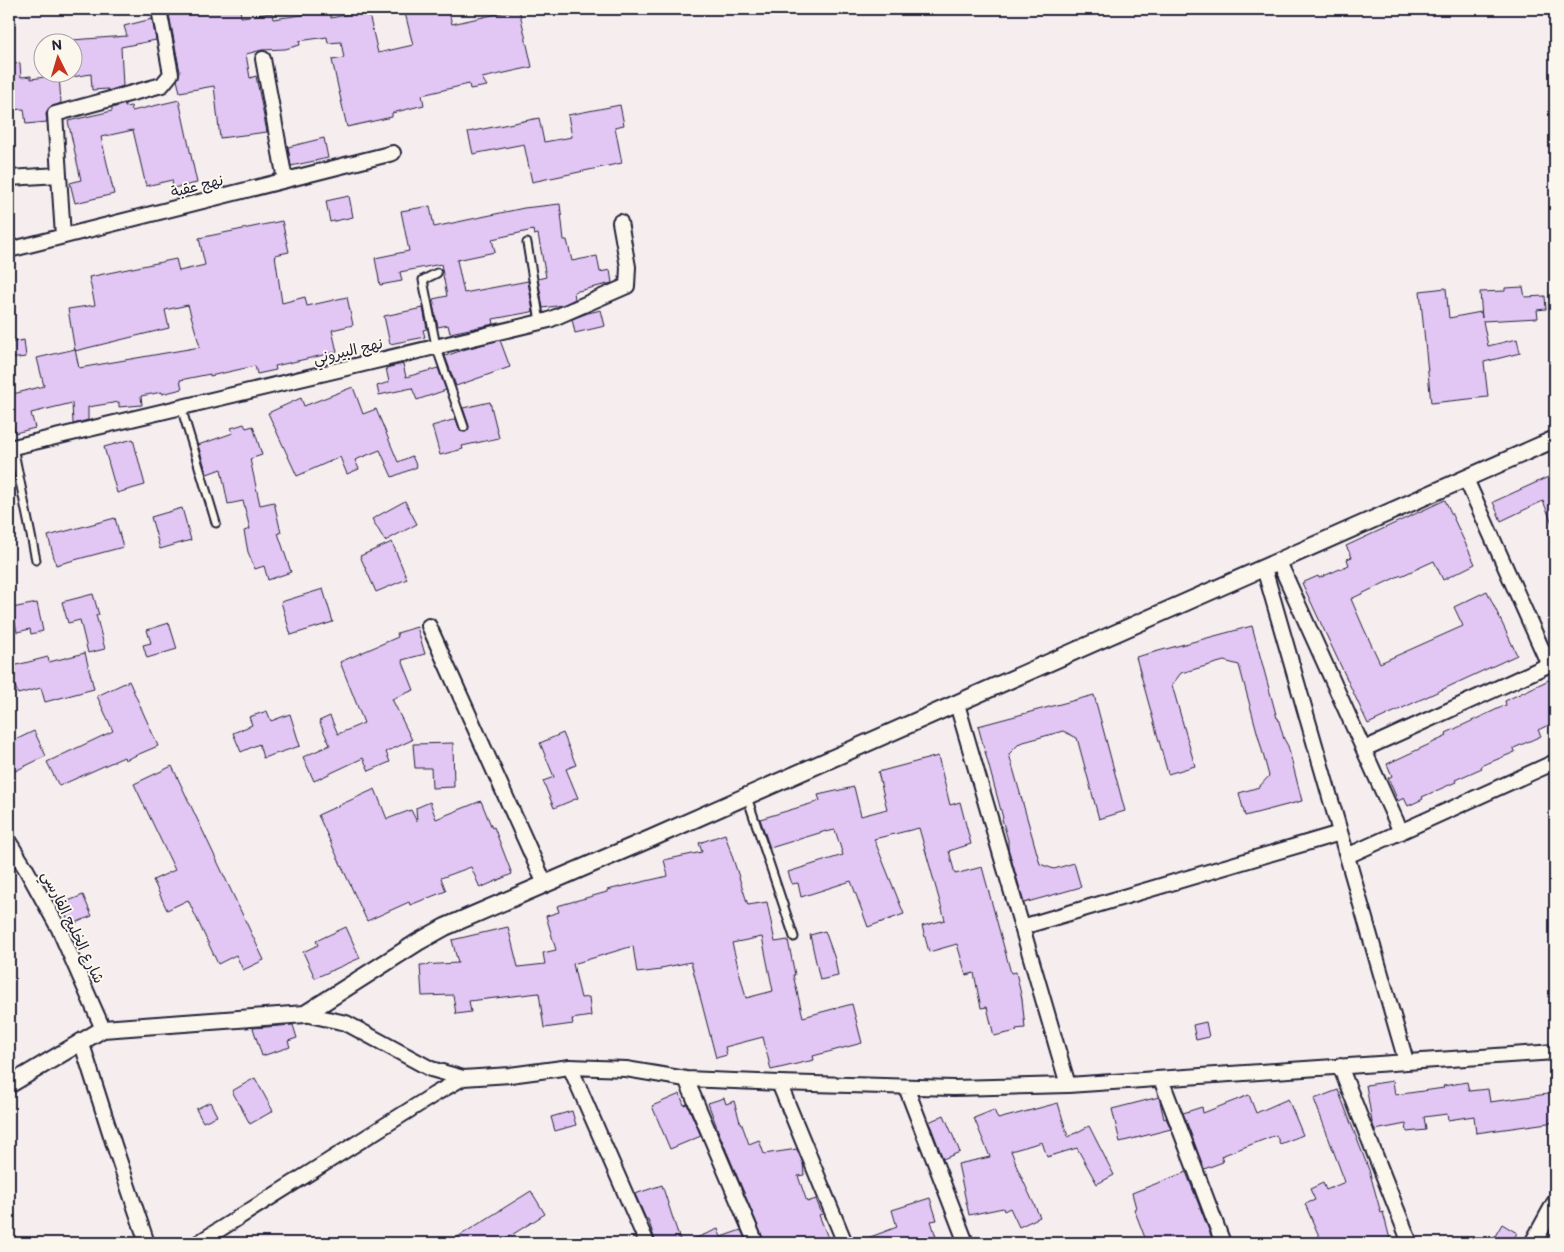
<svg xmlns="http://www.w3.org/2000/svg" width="1564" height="1252" font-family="'Balsamiq Sans','Playpen Sans Arabic',sans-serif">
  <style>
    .building { fill: #e2c6f4; stroke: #22223b; fill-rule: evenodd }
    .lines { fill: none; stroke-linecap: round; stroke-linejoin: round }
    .service-casing { stroke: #22223b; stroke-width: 11 }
    .minor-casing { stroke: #22223b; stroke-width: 18 }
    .tertiary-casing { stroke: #22223b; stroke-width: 20 }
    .service { stroke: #fbf7ec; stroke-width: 7 }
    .minor { stroke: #fbf7ec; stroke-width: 14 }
    .tertiary { stroke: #fbf7ec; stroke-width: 16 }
    .labels { text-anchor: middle; stroke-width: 4; stroke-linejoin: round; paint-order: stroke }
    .street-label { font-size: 15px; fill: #22223b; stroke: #fbf7ec }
  </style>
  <rect width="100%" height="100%" fill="#f6edee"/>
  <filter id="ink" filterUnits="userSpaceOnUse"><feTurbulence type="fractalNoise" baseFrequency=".02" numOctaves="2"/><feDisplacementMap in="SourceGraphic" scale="10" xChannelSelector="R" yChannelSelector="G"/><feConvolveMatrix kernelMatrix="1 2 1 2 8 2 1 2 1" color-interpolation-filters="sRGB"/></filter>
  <g filter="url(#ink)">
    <path class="building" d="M168 9H240L241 17 272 13 273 19 330 11 331 18 368 10 378 53 413 45 404 9H448L452 24 519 9 532 67 482 78 487 86 470 89 469 84 422 95 424 105 392 113V117L347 127 332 60 344 58 341 42 328 43 327 37 299 41 300 45 285 49 262 50 246 54 250 78 256 76 267 132 220 138 214 86 180 92 177 80 180 72Z
      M152 19 156 40 121 47 123 86 108 91V89L92 90 91 74 72 77V40L127 36 124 26Z
      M20 63 21 77 31 76V79L59 75 61 103 49 108 46 114 47 122 26 124 24 109 9 110V65Z
      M179 100 197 183 173 188 172 180 146 186 133 130 101 137 114 194 75 203 70 183 81 180 68 121 112 111V108L125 104V107L131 106 132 111Z
      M620 105 624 125 615 127 622 163 532 182 524 144 473 154 468 132 539 118 544 142 572 137 568 115Z
      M324 138 328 158 291 166 288 147Z
      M349 196 353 217 330 222 326 201Z
      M560 204 564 240H567L572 261 597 256 600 272 610 270 612 283 574 292 575 299 563 305 543 308 538 279 546 277 538 234 534 235 533 230 492 239 495 252 457 260 464 293 528 281 533 311 531 312 493 319 494 324 450 333 448 325 438 327 433 305H435L433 299 447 296 441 264 400 272 402 281 380 285 375 258 409 251 401 211 430 206 434 227 524 208Z
      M282 221 289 252 275 255 282 303 305 297 307 306 347 297 353 325 332 330 337 352 275 366 276 370 257 374 255 366 210 376V374L180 380 182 389 162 394V392L141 396 142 405 119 407V402L88 407V420L73 424 72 403 31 413 35 428 15 433 11 414H9V395L44 386 37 358 75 349 79 368 200 347 188 305 165 310 169 328 75 351 68 309 95 305 89 277 176 259 179 271 205 265 199 238Z
      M1523 287 1525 297 1545 296 1546 309 1537 310 1538 318 1483 321 1488 346 1517 339 1520 353 1484 362 1488 397 1431 403 1420 291 1446 288 1449 318 1481 312 1482 318 1480 292 1505 291V288Z
      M423 308 427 329 423 330 425 337 390 344 384 316Z
      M601 310 605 326 575 333 572 319 588 313Z
      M24 340 26 357 9 359V343Z
      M500 340 510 367 456 386 445 356 466 349Z
      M403 364 406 377 438 368 446 390 417 400 412 388 379 395 377 386 389 382 386 368Z
      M353 387 363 414 376 409 398 462 412 456 417 467 392 477 380 450 355 460 359 469 347 474 340 457 297 476 268 413 301 398 304 406Z
      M490 402 499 438 462 446 463 449 440 455 432 426 456 419 460 431 466 432 468 430 469 426 463 408Z
      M244 424 246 428 253 426 262 455 250 459 260 505 274 502 281 533H278L291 572 268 580 264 566 255 569 248 552 244 531 250 529 243 501 228 504 221 469 207 474 198 445 233 433 231 428Z
      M133 439 145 485 117 493 104 447Z
      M1555 474V530L1543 501 1501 521 1493 502Z
      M1445 500 1475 564 1443 580 1434 561 1401 576V575L1351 599 1364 629 1380 663 1463 626 1454 607 1487 591 1517 655 1368 724 1302 583 1318 576 1319 578 1349 565 1347 559 1352 557 1346 546Z
      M405 501 417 524 385 541 372 519Z
      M182 508 191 540 160 549 151 517Z
      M115 518 123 547 56 565 48 536Z
      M392 542 407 579 376 592 360 556Z
      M323 589 333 622 291 635 281 602Z
      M93 594 99 615H96L105 649 88 653 80 620 68 623 62 602Z
      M37 603 43 631 31 634 30 629 17 632 12 608Z
      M169 623 177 649 147 658 143 645 151 643 147 630Z
      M1252 626 1277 718H1278L1284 739 1288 746 1302 801 1245 816 1239 793 1259 787 1269 776 1239 665 1224 661 1181 673 1172 685 1195 766 1168 774 1136 657Z
      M417 627 425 654 402 660 414 690 392 699 412 740 386 752 390 762 369 771 363 758 314 781 303 757 330 745 319 721 330 716 338 734 364 723 340 662 398 637 397 633Z
      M85 653 94 689 45 702 41 688 18 694 15 686 9 688V667L48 657 49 662Z
      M1555 677V722L1538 730 1541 736 1514 748 1515 752 1481 766 1482 768 1455 780 1456 782 1422 797 1423 799 1408 806 1404 798 1398 801 1388 778 1392 776 1387 764 1447 736 1446 733 1506 705 1505 701Z
      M129 681 158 746 125 760 124 757 59 786 47 762 113 731 97 696Z
      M1094 695 1125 811 1099 819 1077 738 1063 731 1020 743 1009 754 1040 864 1054 869 1074 863 1081 887 1024 903 1008 848V840L1002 819 1003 818 978 726Z
      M267 711 271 721 290 714 300 746 263 758 259 744 241 752 233 733 252 725 249 717Z
      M34 731 46 756 9 774V743Z
      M563 733 576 765 566 769 578 798 554 808 543 781 554 777 540 743Z
      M453 743 454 787 432 788 431 768H415L413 744Z
      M938 756 950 805 960 802 971 844 949 851 955 874 982 867 1011 973 1016 972 1022 999 1025 1028 1016 1029 1017 1031 994 1036 987 1007 981 1008 974 973 966 975 957 944 929 952 922 926 945 920 919 828 874 839 904 914 868 927 851 881 801 897 798 883 792 884 788 872 843 855 835 830 826 832V831L770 848 760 819 820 801 818 795 854 787 861 816 887 809 878 772Z
      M172 766 264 960 243 970 236 955 218 964 188 900 167 910 153 880 175 870 134 784Z
      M375 789 387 819 411 810 417 822 416 808 430 802 436 819 481 801 492 828 494 827 512 874 480 888 471 867 441 878 446 891 410 905 409 902 367 921 318 815Z
      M725 834 748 905 767 902 775 942 788 940 795 975H793L803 1017 852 1004 862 1043 813 1056 814 1060 771 1070 763 1037 725 1047 727 1055 716 1058 691 962 661 968V970L637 973 633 946 573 964 581 998 589 997 591 1016 572 1019 573 1024 544 1028 539 993 469 1001 471 1012 456 1014 453 995 422 996 420 965 458 963 452 940 508 927 518 967 545 964 543 953 556 950 546 916 559 912 557 906 607 892V890L668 876 664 860 702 852 699 843ZM762 937 773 991 746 998 732 943Z
      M83 895 92 916 70 925 61 904Z
      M346 927 360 958 315 978 303 952 318 945 316 941Z
      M825 931 835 959 838 976 820 980 810 935Z
      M1206 1022 1209 1037 1196 1040 1193 1025Z
      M293 1025 297 1038 288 1041 290 1047 262 1056 253 1028Z
      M255 1078 273 1111 250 1124 232 1091Z
      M1393 1081 1395 1095 1444 1088 1443 1086 1467 1082 1469 1091 1488 1089 1490 1102 1555 1093V1122L1476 1133 1474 1116 1448 1120 1447 1114 1424 1117 1426 1130 1407 1132 1406 1124 1375 1130 1372 1122 1366 1085Z
      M1338 1090 1369 1170 1381 1213 1383 1212 1391 1243H1322L1305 1204 1315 1200 1310 1189 1323 1183 1326 1190 1345 1182 1314 1099Z
      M680 1094 684 1105 687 1104 701 1136 670 1149 652 1106Z
      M1249 1095 1256 1113 1288 1099 1303 1135 1280 1144 1276 1135 1221 1156 1223 1162 1204 1169 1183 1113 1202 1107 1203 1113Z
      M1159 1097 1164 1119 1166 1118 1171 1129 1120 1142 1112 1109Z
      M724 1098 726 1104 734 1101 740 1122H741L749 1144 759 1140 764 1154 797 1149 803 1163 804 1175 798 1176 807 1202 816 1199 822 1214 819 1215 830 1243H765L719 1133 708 1103Z
      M210 1102 217 1116 203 1122 196 1109Z
      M1058 1103 1068 1137 1089 1126 1114 1175 1097 1184 1077 1148 1047 1157 1042 1142 1011 1151 1016 1163H1015L1040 1217 1019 1227 1010 1208 1004 1211 1003 1208 969 1215 958 1164 990 1157 974 1118 994 1110 998 1119Z
      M572 1111 576 1125 555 1131 551 1117Z
      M944 1115 960 1152 943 1159 929 1122Z
      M1186 1172 1214 1243H1147L1134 1209 1136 1208 1132 1193Z
      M662 1185 681 1243H656L648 1219H646L635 1194Z
      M531 1191 545 1214 499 1243H448Z
      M930 1198 937 1220 931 1221 938 1243H857V1242L897 1227 892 1210Z
      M1502 1224 1517 1233 1511 1243H1491Z
      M718 1229 721 1237 741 1230 747 1243H684Z"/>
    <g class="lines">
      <g class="service-casing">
        <path id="service" d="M527 243 540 322
          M437 273 423 280 436 346 464 427
          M181 407 216 523
          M13 447 36 560
          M747 797 794 937"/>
      </g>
      <g class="minor-casing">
        <path id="minor" d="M263 59 285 180
          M9 178 59 175
          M63 236 55 114 162 85 171 74 159 9
          M9 250 393 153
          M9 448 549 320 627 286 628 267 620 222
          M1466 479 1549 665
          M1279 562 1401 832
          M1264 568 1406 1061
          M429 626 545 884
          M957 704 1068 1085
          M1364 749 1555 662
          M9 842 26 869 59 929 103 1029
          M1347 856 1555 762
          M1022 927 1340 833
          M305 1014 346 1023 431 1069 463 1078 510 1075 570 1067 626 1069 686 1079 779 1083 953 1088 1068 1085 1555 1052
          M81 1041 114 1145 147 1243
          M1340 1066 1410 1243
          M570 1067 647 1243
          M686 1079 756 1243
          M1161 1079 1223 1243
          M779 1083 845 1243
          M906 1087 966 1243
          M198 1243 435 1094 463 1078"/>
      </g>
      <g class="tertiary-casing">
        <path id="tertiary" d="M9 1085 103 1029 305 1014 418 942 445 927 652 838 1555 439
          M1533 1243 1555 1203"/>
      </g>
      <use href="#service" class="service"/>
      <use href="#minor" class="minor"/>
      <use href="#tertiary" class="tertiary"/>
    </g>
  </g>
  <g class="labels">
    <g class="street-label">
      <text transform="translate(197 186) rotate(-14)" y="5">نهج عقبة</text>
      <text transform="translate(348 351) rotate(-13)" y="5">نهج البيروني</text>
      <text transform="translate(73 927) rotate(64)" y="5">شارع الخليج الفارسي</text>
    </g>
  </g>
  <rect width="1564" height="1252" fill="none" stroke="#fbf7ec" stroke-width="30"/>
  <rect x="15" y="15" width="1534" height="1222" fill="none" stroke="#22223b" stroke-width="2" filter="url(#ink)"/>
  <g transform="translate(58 58) rotate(355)"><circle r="24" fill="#fbf7ec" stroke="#a4a2a5"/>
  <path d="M0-4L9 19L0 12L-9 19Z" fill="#c8321e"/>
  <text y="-8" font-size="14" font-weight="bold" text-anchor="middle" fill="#22223b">N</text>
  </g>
</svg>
